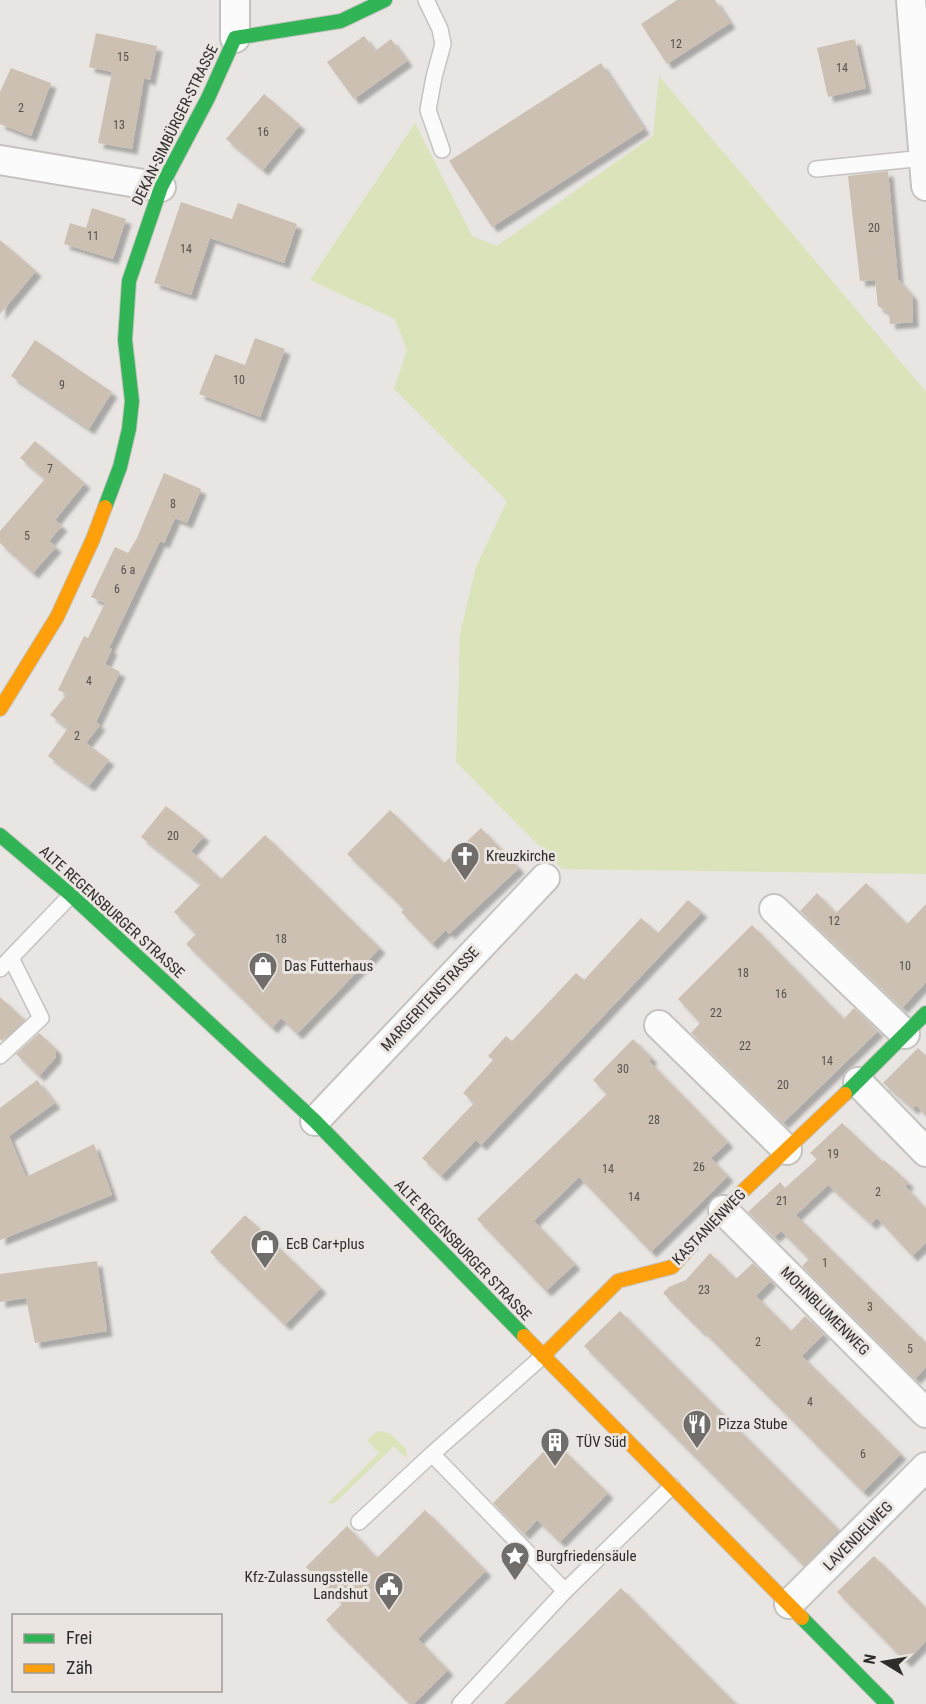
<svg xmlns="http://www.w3.org/2000/svg" width="926" height="1704" font-family="'Roboto Condensed',sans-serif">
  <style>
    .green { fill: #dbe3ba }
    .building { fill: #ccc0b3; filter: url(#shadow) }
    .lines { fill: none; stroke-linecap: round; stroke-linejoin: round }
    .lane-casing { stroke: #c5c3c0; stroke-width: 18 }
    .street-casing { stroke: #c5c3c0; stroke-width: 32 }
    .fast-casing { stroke: #c5c3c0; stroke-width: 16 }
    .slow-casing { stroke: #c5c3c0; stroke-width: 16 }
    .lane { stroke: #fcfbfb; stroke-width: 15 }
    .street { stroke: #fcfbfb; stroke-width: 28 }
    .fast { stroke: #30b455; stroke-width: 14 }
    .slow { stroke: #ff9f0a; stroke-width: 14 }
    .labels { text-anchor: middle; stroke-width: 6; stroke-linejoin: round; paint-order: stroke }
    .number-label { font-size: 12px; fill: #56524d }
    .street-label { font-size: 15px; fill: #2f2d2b; stroke: #eae5e0 }
    .poi-label { font-size: 15px; fill: #2f2d2b; stroke: #eae5e0; text-anchor: start }
  </style>
  <defs>
    <filter id="shadow"><feDropShadow dx="5.5" dy="5.5" stdDeviation="1.5" flood-color="#0004"/></filter>
  </defs>
  <rect width="100%" height="100%" fill="#e8e5e2"/>
  <path class="green" d="M659 76 926 392V874L562 869 456 762 460 634 476 567 507 501 394 389 407 350 395 319 310 280 415 123 472 236 497 246 653 136Z
    M378 1431 390 1433 406 1449 407 1459 394 1446 336 1502 330 1504 329 1502 379 1453 367 1440Z"/>
  <path class="building" d="M677 0H715L730 23 667 64 641 24Z
    M96 33 157 46 150 80 144 78 132 149 98 143 112 72 89 67Z
    M364 36 375 51 391 39 407 61 354 99 327 62Z
    M855 39 866 88 828 97 817 48Z
    M601 63 644 129 492 227 449 161Z
    M11 68 51 83 31 136 0 124V92Z
    M264 94 300 125 263 170 226 139Z
    M888 171 898 279 912 295 913 322 890 324 889 313 878 306 875 280 860 281 848 176Z
    M181 202 232 219 238 203 297 224 284 263 210 238 191 295 154 283Z
    M92 208 126 219 113 259 64 244 70 223 86 228Z
    M0 240 36 271 0 314Z
    M255 338 285 349 260 417 199 394 215 354 245 365Z
    M35 340 112 392 89 429 11 376Z
    M35 441 85 483 55 520 62 526 49 541 56 547 33 573 0 543V531L45 479 20 458Z
    M164 473 201 489 187 523 175 518 164 543 160 541 109 648 112 649 105 664 120 672 96 722 100 725 86 743 109 760 89 786 48 756 68 728 50 715 67 694 58 690 84 636 88 638 105 603 91 597 115 547 128 553 137 538Z
    M166 806 204 836 191 851 221 879 265 835 380 948 297 1034 281 1018 272 1028 186 944 196 934 174 912 201 884 141 837Z
    M390 810 444 863 481 828 519 868 449 934 446 930 432 944 401 912 404 909 347 854Z
    M866 883 907 924 926 904V982L902 1008 800 911 817 893 836 913Z
    M688 900 702 912 481 1145 476 1140 441 1176 422 1158 474 1103 463 1093 493 1060 488 1056 506 1036 512 1041 576 973 584 980 641 918 658 933Z
    M752 925 844 1019 854 1008 878 1031 783 1123 691 1033 700 1023 678 999Z
    M0 997 25 1020 2 1041 0 1039Z
    M39 1033 56 1049V1057L39 1076 16 1054Z
    M633 1039 652 1058 649 1061 728 1142 711 1158 728 1176 651 1252 579 1177 534 1221 575 1264 546 1291 477 1219 607 1094 593 1080Z
    M918 1048 926 1056V1116L916 1105 913 1109 883 1083Z
    M37 1080 55 1103 9 1136 26 1177 94 1144 112 1195 0 1240V1108Z
    M842 1123 883 1162 884 1160 909 1183 905 1186 926 1209V1243L912 1256 877 1218 871 1224 828 1185 796 1215 926 1343V1367L915 1379 802 1266 809 1259 781 1231 774 1237 748 1212 780 1182 785 1188 817 1159 810 1153Z
    M245 1215 321 1288 285 1325 210 1252Z
    M710 1253 736 1279 753 1263 771 1281 756 1296 791 1331 805 1316 824 1334 802 1356 901 1454 863 1492 702 1330 701 1331 663 1293 669 1287 686 1280Z
    M97 1261 107 1331 35 1343 26 1298 0 1302V1274Z
    M620 1311 839 1530 804 1566 584 1346Z
    M554 1441 608 1493 560 1542 537 1520 524 1534 493 1503Z
    M425 1510 486 1571 418 1639 448 1670 414 1704H410L326 1620 342 1604 306 1567 347 1526 377 1558Z
    M874 1556 926 1608V1641L906 1662 837 1592Z
    M621 1588 736 1704H504Z"/>
  <g class="lines">
    <g class="lane-casing">
      <path id="lane" d="M426 0 440 29 443 44 434 77 428 110 442 150
        M816 169 924 158
        M0 969 71 895
        M0 1056 41 1018 11 958
        M543 1356 432 1454 565 1591 672 1486
        M359 1522 432 1454
        M460 1704 565 1591"/>
    </g>
    <g class="street-casing">
      <path id="street" d="M911 0 926 186
        M235 38V0
        M0 160 161 187
        M774 909 905 1034
        M659 1025 787 1150
        M858 1082 926 1152
        M315 1121 545 878
        M723 1210 926 1413
        M789 1604 926 1467"/>
    </g>
    <g class="fast-casing">
      <path id="fast" d="M105 507 120 467 129 429 132 401 125 340 129 281 161 187 208 98 235 38 341 21 385 0
        M0 835 71 895 315 1121 524 1336
        M845 1094 926 1013
        M802 1618 887 1704"/>
    </g>
    <g class="slow-casing">
      <path id="slow" d="M0 709 57 617 93 539 105 507
        M524 1336 802 1618
        M543 1356 618 1281 672 1267 723 1210 845 1094"/>
    </g>
    <use href="#lane" class="lane"/>
    <use href="#street" class="street"/>
    <use href="#fast" class="fast"/>
    <use href="#slow" class="slow"/>
  </g>
  <defs>
    <g id="church-pin" transform="scale(1.5)"><path d="M0 17L-7.5 6A9.5 9.5 0 1 1 7.5 6Z" fill="#706d6b" stroke="#eae5e0"/><path d="M-1.2-6h2.4v3.5h3.3v2.4h-3.3V6h-2.4V-.1h-3.3v-2.4h3.3Z" fill="#fff"/></g>
    <g id="shop-pin" transform="scale(1.5)"><path d="M0 17L-7.5 6A9.5 9.5 0 1 1 7.5 6Z" fill="#706d6b" stroke="#eae5e0"/><path d="M-5-2.5h2.3a2.7 3.5 0 0 1 5.4 0H5L5.5 6h-11ZM-1.5-2.5h3a1.5 2.3 0 0 0-3 0Z" fill="#fff"/></g>
    <g id="restaurant-pin" transform="scale(1.5)"><path d="M0 17L-7.5 6A9.5 9.5 0 1 1 7.5 6Z" fill="#706d6b" stroke="#eae5e0"/><path d="M-5-6h1v4h1v-4h1v4h1v-4h1v5L-1.5 .5V6h-2V.5L-5-1ZM5-6V6H3V1.5H1.5Q1.5-4 5-6Z" fill="#fff"/></g>
    <g id="building-pin" transform="scale(1.5)"><path d="M0 17L-7.5 6A9.5 9.5 0 1 1 7.5 6Z" fill="#706d6b" stroke="#eae5e0"/><path d="M-4-6H4V6H1V3H-1V6H-4ZM-2.5-4.3h1.7v1.8h-1.7ZM.8-4.3h1.7v1.8H.8ZM-2.5-1h1.7V.8h-1.7ZM.8-1h1.7V.8H.8Z" fill="#fff"/></g>
    <g id="sight-pin" transform="scale(1.5)"><path d="M0 17L-7.5 6A9.5 9.5 0 1 1 7.5 6Z" fill="#706d6b" stroke="#eae5e0"/><path d="M0-6L1.8-2.2L6-1.7L2.9 1.2L3.7 5.4L0 3.3L-3.7 5.4L-2.9 1.2L-6-1.7L-1.8-2.2Z" fill="#fff"/></g>
    <g id="civic-pin" transform="scale(1.5)"><path d="M0 17L-7.5 6A9.5 9.5 0 1 1 7.5 6Z" fill="#706d6b" stroke="#eae5e0"/><path d="M-.6-6.5H3V-4.5H.6V-3L4-1V1h2V6H-6V1h2V-1L-.6-3ZM-1.2 2.5V6h2.4V2.5Z" fill="#fff"/></g>
  </defs>
  <g fill-rule="evenodd">
    <use href="#church-pin" x="465" y="856"/>
    <use href="#shop-pin" x="263" y="966"/>
    <use href="#shop-pin" x="265" y="1244"/>
    <use href="#restaurant-pin" x="697" y="1424"/>
    <use href="#building-pin" x="555" y="1442"/>
    <use href="#sight-pin" x="515" y="1556"/>
    <use href="#civic-pin" x="389" y="1586"/>
  </g>
  <g class="labels">
    <g class="number-label">
      <text x="676" y="48">12</text>
      <text x="123" y="61">15</text>
      <text x="842" y="72">14</text>
      <text x="21" y="112">2</text>
      <text x="119" y="129">13</text>
      <text x="263" y="136">16</text>
      <text x="874" y="232">20</text>
      <text x="93" y="240">11</text>
      <text x="186" y="253">14</text>
      <text x="239" y="384">10</text>
      <text x="62" y="389">9</text>
      <text x="50" y="473">7</text>
      <text x="173" y="508">8</text>
      <text x="27" y="540">5</text>
      <text x="128" y="574">6 a</text>
      <text x="117" y="593">6</text>
      <text x="89" y="685">4</text>
      <text x="77" y="740">2</text>
      <text x="173" y="840">20</text>
      <text x="834" y="925">12</text>
      <text x="281" y="943">18</text>
      <text x="905" y="970">10</text>
      <text x="743" y="977">18</text>
      <text x="781" y="998">16</text>
      <text x="716" y="1017">22</text>
      <text x="745" y="1050">22</text>
      <text x="827" y="1065">14</text>
      <text x="623" y="1073">30</text>
      <text x="783" y="1089">20</text>
      <text x="654" y="1124">28</text>
      <text x="833" y="1158">19</text>
      <text x="699" y="1171">26</text>
      <text x="608" y="1173">14</text>
      <text x="878" y="1196">2</text>
      <text x="634" y="1201">14</text>
      <text x="782" y="1205">21</text>
      <text x="825" y="1267">1</text>
      <text x="704" y="1294">23</text>
      <text x="870" y="1311">3</text>
      <text x="758" y="1346">2</text>
      <text x="910" y="1353">5</text>
      <text x="810" y="1406">4</text>
      <text x="863" y="1458">6</text>
    </g>
    <g class="street-label">
      <text transform="translate(175 125) rotate(-64)" y="5">DEKAN-SIMBÜRGER-STRASSE</text>
      <text transform="translate(112 912) rotate(42)" y="5">ALTE REGENSBURGER STRASSE</text>
      <text transform="translate(430 999) rotate(-47)" y="5">MARGERITENSTRASSE</text>
      <text transform="translate(709 1227) rotate(-46)" y="5">KASTANIENWEG</text>
      <text transform="translate(463 1250) rotate(46)" y="5">ALTE REGENSBURGER STRASSE</text>
      <text transform="translate(825 1311) rotate(45)" y="5">MOHNBLUMENWEG</text>
      <text transform="translate(858 1536) rotate(-45)" y="5">LAVENDELWEG</text>
    </g>
    <g class="poi-label">
      <text x="486" y="861">Kreuzkirche</text>
      <text x="284" y="971">Das Futterhaus</text>
      <text x="286" y="1249">EcB Car+plus</text>
      <text x="718" y="1429">Pizza Stube</text>
      <text x="576" y="1447">TÜV Süd</text>
      <text x="536" y="1561">Burgfriedensäule</text>
      <text x="368" y="1582" text-anchor="end">Kfz-Zulassungsstelle<tspan x="368" dy="17">Landshut</tspan></text>
    </g>
  </g>
  <rect x="12" y="1614" width="210" height="78" fill="#eae5e0" stroke="#9f9b98" stroke-width="1.5"/>
  <rect x="24" y="1634" width="30" height="9" fill="#30b455" stroke="#9f9b98" stroke-width="1.5"/>
  <text x="66" y="1644" font-size="18" fill="#2f2d2b">Frei</text>
  <rect x="24" y="1664" width="30" height="9" fill="#ff9f0a" stroke="#9f9b98" stroke-width="1.5"/>
  <text x="66" y="1674" font-size="18" fill="#2f2d2b">Zäh</text>
  <g transform="translate(884 1662) rotate(281)" stroke="#eae5e0" stroke-width="4.5" paint-order="stroke">
  <path d="M0-4.5L10 22L0 15L-10 22Z" fill="#2f2d2b"/>
  <text y="-9" font-size="16" font-weight="bold" text-anchor="middle" fill="#2f2d2b">N</text>
  </g>
</svg>
